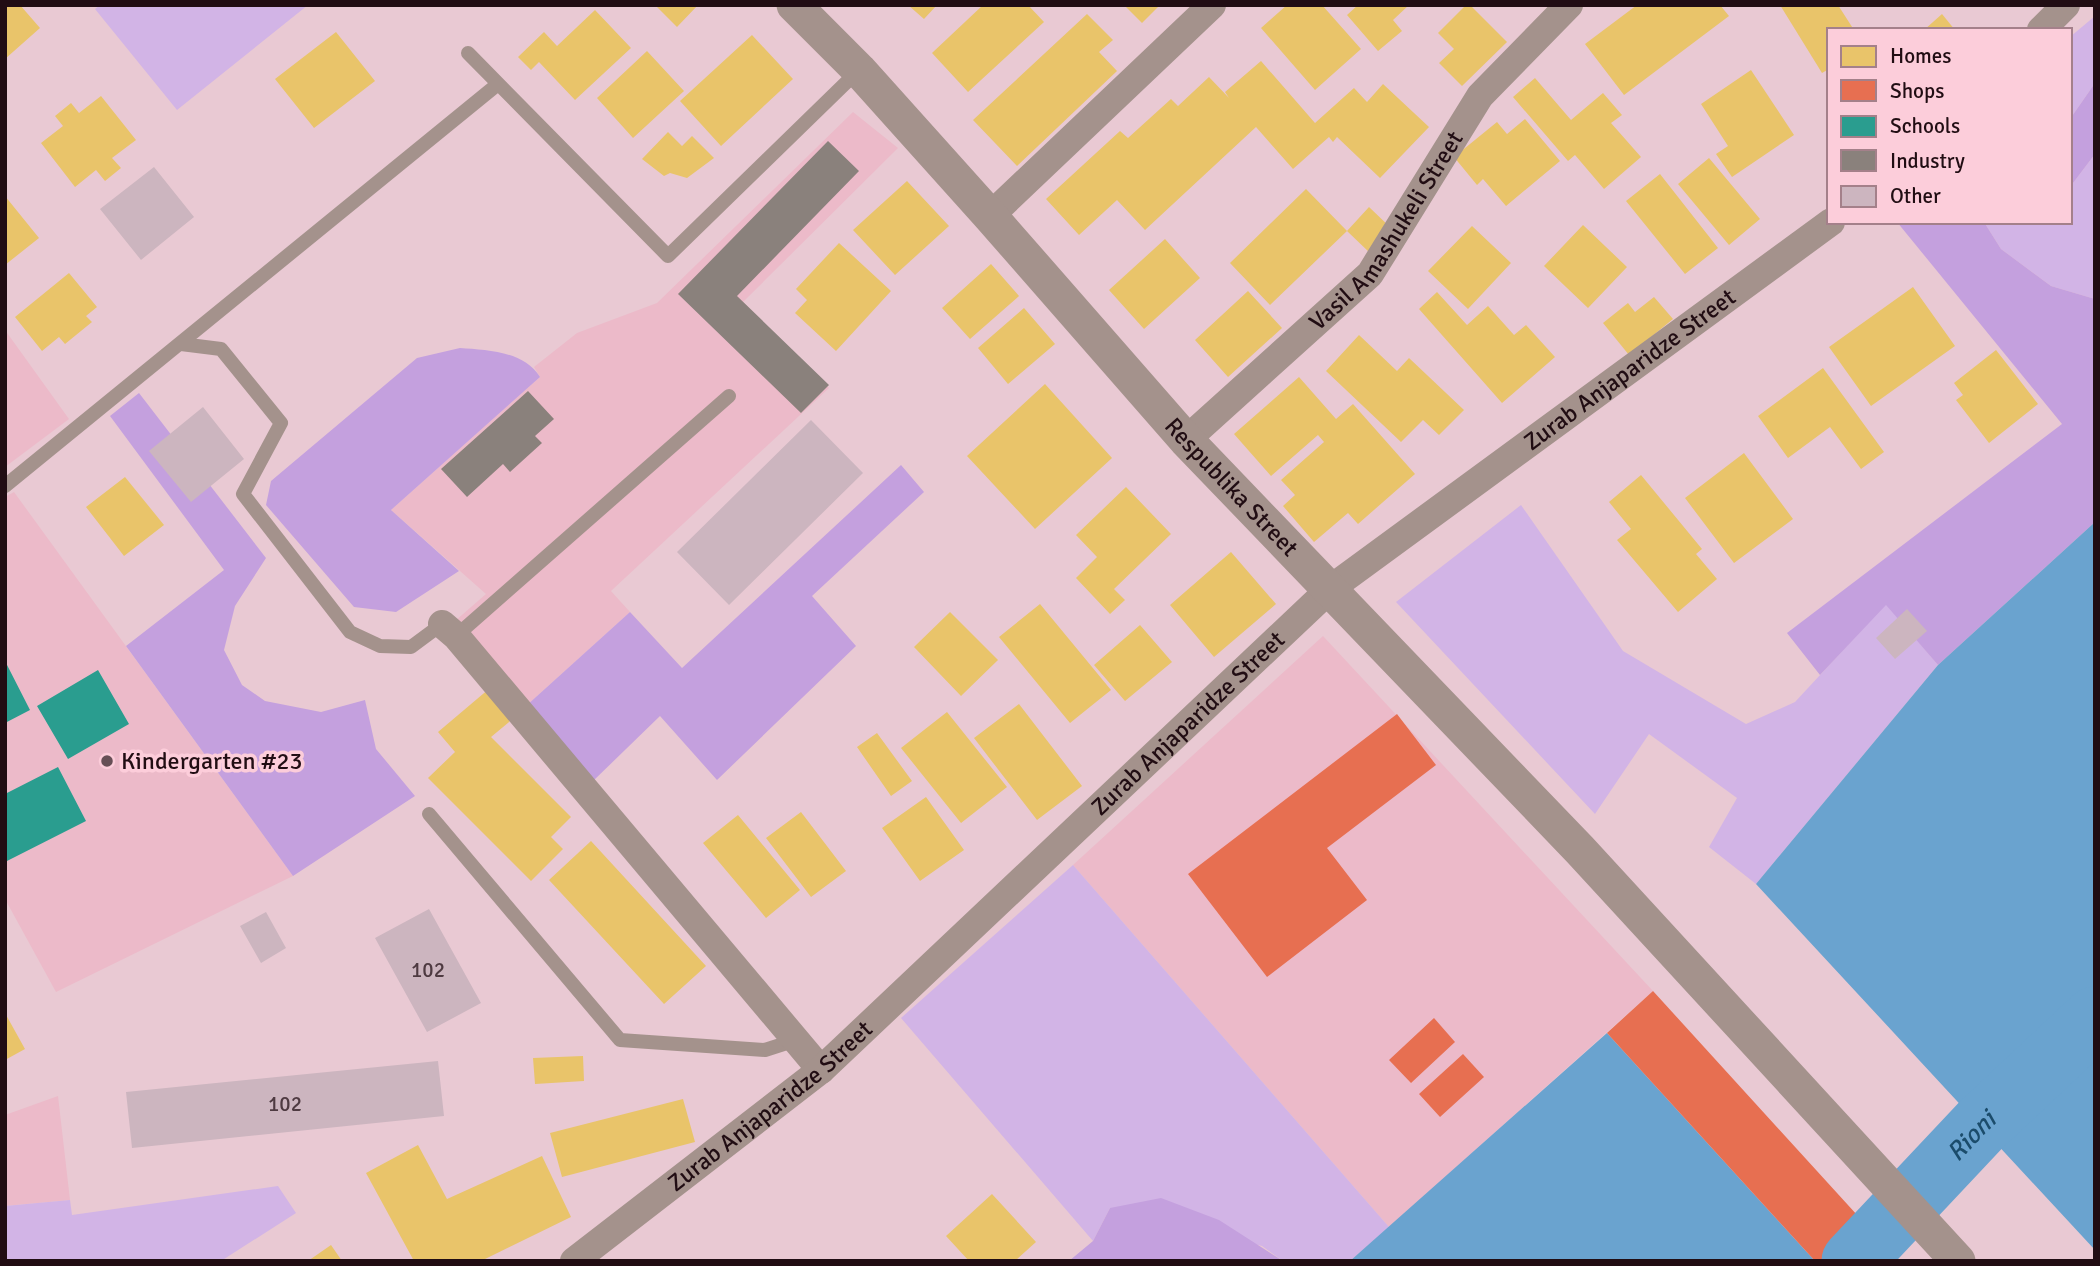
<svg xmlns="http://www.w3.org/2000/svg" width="2100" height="1266" font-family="Signika,sans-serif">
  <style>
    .built { fill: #ecbac9 }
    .green { fill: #d2b4e6 }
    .forest { fill: #c4a0de }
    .water { fill: #6aa3cf }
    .homes { fill: #e9c46a }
    .shops { fill: #e76f51 }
    .schools { fill: #2a9d8f }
    .industry { fill: #8a817c }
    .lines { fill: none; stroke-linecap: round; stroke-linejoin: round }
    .river { stroke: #6aa3cf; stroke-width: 63 }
    .building { fill: #ccb5bf }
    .service { stroke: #a4928c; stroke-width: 14 }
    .minor { stroke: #a4928c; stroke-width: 28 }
    .tertiary { stroke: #a4928c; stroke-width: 35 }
    .poi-dot { fill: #674f56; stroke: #fccdda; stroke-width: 2.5 }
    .labels { text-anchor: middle; stroke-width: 7; stroke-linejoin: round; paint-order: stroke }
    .number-label { font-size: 21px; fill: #4e3a41 }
    .street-label { font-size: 24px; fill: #210d13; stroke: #fccdda }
    .poi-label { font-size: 24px; fill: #210d13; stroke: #fccdda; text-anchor: start }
    .water-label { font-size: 26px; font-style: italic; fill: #1b4c6b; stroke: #fccdda }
  </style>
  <rect width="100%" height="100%" fill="#e9c9d3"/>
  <path class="built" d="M853 112 898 148 743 302 829 388 611 591 630 612 526 706 455 621 486 594 391 510 540 377 534 367 577 333 657 303Z
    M5 330 69 419 5 467Z
    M14 492 293 876 56 992 5 899V497Z
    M1323 636 1653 991 1389 1227 1073 865Z
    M58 1096 70 1200 5 1206V1115Z"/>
  <path class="green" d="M100 5H308L177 110 95 9Z
    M2095 16V83L2070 119V37Z
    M2095 154V299L2051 286 2001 249 1984 222H2070V187Z
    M1521 505 1623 651 1746 724 1795 702 1886 604 1938 665 1756 884 1709 847 1737 798 1649 734 1595 814 1396 602Z
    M1073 865 1389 1227 1350 1261H1283L1262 1246 1110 1208 1093 1241 901 1018Z
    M278 1186 296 1213 221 1261H5V1206L70 1200 72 1215Z"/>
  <path class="forest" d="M2095 83V154L2070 187V119Z
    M1897 222H1984L2001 249 2051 286 2095 299V522L1938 665 1886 605 1820 675 1787 633 2062 424Z
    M460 348C487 350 524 351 540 377L391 510 459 571 396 612 354 607 266 505 271 481 417 358Z
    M139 393 266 558 235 606 224 650 242 685 265 701 321 712 365 700 376 749 415 796 293 876 126 646 224 570 110 416Z
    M901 465 924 492 812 596 856 646 717 780 660 716 591 783 526 706 630 612 682 668Z
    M1161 1198 1219 1220 1283 1261H1069L1093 1241 1110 1208Z"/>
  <path class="water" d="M2095 522V1250L1756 884 1938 665Z
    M1607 1033 1815 1261H1350Z"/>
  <path class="homes" d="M5 5H20L40 28 5 59Z
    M655 5H698L677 27Z
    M908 5H937L924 19Z
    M983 5H1028L1044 22 968 92 932 53Z
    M1124 5H1160L1142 23Z
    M1287 5H1322L1361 49 1315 90 1261 28Z
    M1358 5H1409L1393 20 1402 31 1378 51 1347 15Z
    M1466 5H1470L1507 42 1462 86 1439 63 1454 49 1438 33Z
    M1637 5H1720L1729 16 1624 95 1585 44Z
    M1780 5H1838L1854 30H1829V69L1822 73Z
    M595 10 631 48 575 100 539 62 531 70 518 57 544 32 557 46Z
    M1087 14 1113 40 1099 52 1117 71 1017 166 973 120Z
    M1942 14 1955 30H1924Z
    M336 32 375 81 314 128 275 79Z
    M752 35 793 79 721 146 680 101Z
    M647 51 684 91 633 138 597 98Z
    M1261 61 1315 123 1354 88 1367 102 1383 84 1429 127 1380 178 1337 137 1333 142 1329 137 1293 169 1256 127 1145 230 1117 200 1079 235 1046 199 1120 131 1128 138 1171 99 1178 106 1209 77 1229 98 1225 92Z
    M1751 70 1794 135 1732 177 1716 154 1728 146 1701 104Z
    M1535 78 1571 120 1603 93 1622 115 1611 123 1641 157 1604 189 1575 155 1568 161 1513 97Z
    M101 96 136 140 112 158 121 168 105 181 96 170 75 187 41 143 63 126 55 116 71 103 79 113Z
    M1525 119 1560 161 1506 206 1483 179 1477 185 1454 157 1497 122 1507 134Z
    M668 132 682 146 692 136 714 158 687 178 670 173 664 176 642 159Z
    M1709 158 1760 219 1729 245 1678 184Z
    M1660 174 1718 248 1685 274 1626 201Z
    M907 181 949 226 895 275 853 230Z
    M1306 189 1347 231 1270 305 1230 263Z
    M5 196 39 238 5 265Z
    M1369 207 1392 229 1370 253 1347 231Z
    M1583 225 1627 267 1588 308 1544 266Z
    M1472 226 1511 263 1468 309 1428 271Z
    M1165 239 1200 278 1144 329 1109 290Z
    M839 243 891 291 836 351 795 313 807 300 796 289Z
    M991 264 1019 296 970 339 942 308Z
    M69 273 97 307 86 316 92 322 65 344 59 337 42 351 15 317Z
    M1913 287 1955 346 1871 406 1829 347Z
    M1248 291 1282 328 1228 377 1195 340Z
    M1437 292 1467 325 1488 306 1514 335 1526 325 1555 357 1502 403 1419 309Z
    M1654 297 1673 319 1629 355 1603 323 1628 303 1635 312Z
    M1024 308 1055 344 1008 384 978 348Z
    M1359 335 1397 371 1409 358 1464 410 1439 435 1423 420 1401 442 1326 371Z
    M1996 350 2038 404 1989 443 1956 400 1963 395 1954 383Z
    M1823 368 1884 452 1861 469 1830 427 1788 458 1758 416Z
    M1299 377 1336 419 1353 404 1415 474 1358 524 1348 513 1314 542 1283 506 1295 495 1281 480 1324 442 1318 435 1271 476 1234 434Z
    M1045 384 1112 458 1035 529 967 456Z
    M1744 453 1793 519 1734 563 1685 498Z
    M1641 475 1702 549 1696 554 1717 579 1678 612 1617 540 1631 529 1609 502Z
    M125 477 164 525 124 556 86 507Z
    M1126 487 1171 534 1114 589 1125 600 1110 614 1076 578 1097 557 1076 535Z
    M1231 552 1276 604 1214 657 1170 605Z
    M1040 604 1111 690 1070 723 999 637Z
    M950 612 998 660 961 696 914 647Z
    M1140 625 1172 662 1125 701 1094 665Z
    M490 688 515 717 491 737 571 817 551 837 563 849 531 881 428 778 455 752 438 732Z
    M1019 704 1082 786 1037 820 974 738Z
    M947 712 1007 787 961 823 901 748Z
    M877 733 912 781 891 796 857 747Z
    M926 797 964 850 920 881 882 828Z
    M801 812 846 871 811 897 766 838Z
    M738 815 800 890 766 918 703 843Z
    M591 841 706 966 664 1004 549 880Z
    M5 1013 25 1049 5 1060Z
    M583 1056 584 1081 535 1084 533 1058Z
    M683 1099 695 1142 562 1177 550 1133Z
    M418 1145 447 1199 542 1156 571 1217 481 1261H414L366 1173Z
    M992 1194 1036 1242 1015 1261H969L946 1236Z
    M331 1245 342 1261H308Z"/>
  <path class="shops" d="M1397 714 1436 765 1327 848 1367 900 1267 977 1188 874Z
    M1653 991 1899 1261H1815L1607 1033Z
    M1434 1018 1455 1042 1411 1083 1389 1060Z
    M1463 1054 1484 1077 1440 1117 1419 1094Z"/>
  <path class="schools" d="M5 661 30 710 5 723Z
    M98 670 129 724 68 759 37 706Z
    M58 767 86 821 5 862V794Z"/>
  <path class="industry" d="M828 141 859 171 737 296 829 385 801 413 678 294Z
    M528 391 554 419 535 436 542 443 510 472 503 464 467 497 441 469Z"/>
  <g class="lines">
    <path class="river" id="s1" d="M1853 1261 1980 1126 2095 1018"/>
  </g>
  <path class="building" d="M154 167 194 217 141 260 100 209Z
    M203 407 244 459 191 502 149 451Z
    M811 420 863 473 729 605 677 552Z
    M1907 609 1927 631 1895 659 1876 638Z
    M429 909 481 1003 427 1032 375 938Z
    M266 912 286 948 261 963 240 926Z
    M438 1061 444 1116 132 1148 126 1092Z"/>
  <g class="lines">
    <path class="service" d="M468 53 668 256 859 70
      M181 344 221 349 281 423 243 494 350 632 380 646 411 647 442 624
      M5 486 498 84
      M456 636 729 396
      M429 814 620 1040 765 1050 796 1040"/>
    <g class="minor">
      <path d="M2041 30 2066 5"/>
      <path d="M990 216 1212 5"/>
      <path id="s2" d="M1186 440 1370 274 1480 96 1569 5"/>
      <path d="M442 624 456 636 821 1070"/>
      <path id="s3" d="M574 1261 821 1070 1330 589 1831 222"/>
    </g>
    <path class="tertiary" id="s4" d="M794 5 859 70 990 216 1186 440 1580 850 1958 1261"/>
  </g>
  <circle class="poi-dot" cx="107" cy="761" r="7"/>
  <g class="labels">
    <g class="number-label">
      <text x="428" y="977">102</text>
      <text x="285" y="1111">102</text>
    </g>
    <g class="street-label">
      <text dy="8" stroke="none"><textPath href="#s2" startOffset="292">Vasil Amashukeli Street</textPath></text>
      <text dy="8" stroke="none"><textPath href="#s3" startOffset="1384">Zurab Anjaparidze Street</textPath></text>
      <text dy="8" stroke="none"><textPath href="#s4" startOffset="651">Respublika Street</textPath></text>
      <text dy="8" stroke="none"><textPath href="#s3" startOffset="817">Zurab Anjaparidze Street</textPath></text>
      <text dy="8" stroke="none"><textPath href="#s3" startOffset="250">Zurab Anjaparidze Street</textPath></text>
    </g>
    <g class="poi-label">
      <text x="121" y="769">Kindergarten #23</text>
    </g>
    <g class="water-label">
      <text dy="9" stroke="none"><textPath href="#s1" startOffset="172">Rioni</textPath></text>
    </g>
  </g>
  <rect width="2100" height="1266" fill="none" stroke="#210d13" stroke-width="14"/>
  <rect x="1827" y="28" width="245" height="196" fill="#fccdda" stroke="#a4808a" stroke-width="2"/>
  <rect x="1841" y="46" width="35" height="21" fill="#e9c46a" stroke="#a4808a" stroke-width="2"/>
  <text x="1890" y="63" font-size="21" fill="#210d13">Homes</text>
  <rect x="1841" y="80" width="35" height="21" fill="#e76f51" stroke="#a4808a" stroke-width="2"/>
  <text x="1890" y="98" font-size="21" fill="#210d13">Shops</text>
  <rect x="1841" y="116" width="35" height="21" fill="#2a9d8f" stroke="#a4808a" stroke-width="2"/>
  <text x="1890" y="133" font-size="21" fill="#210d13">Schools</text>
  <rect x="1841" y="150" width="35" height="21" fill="#8a817c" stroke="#a4808a" stroke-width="2"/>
  <text x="1890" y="168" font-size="21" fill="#210d13">Industry</text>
  <rect x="1841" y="186" width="35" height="21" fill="#ccb5bf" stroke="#a4808a" stroke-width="2"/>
  <text x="1890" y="203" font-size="21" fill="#210d13">Other</text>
</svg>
